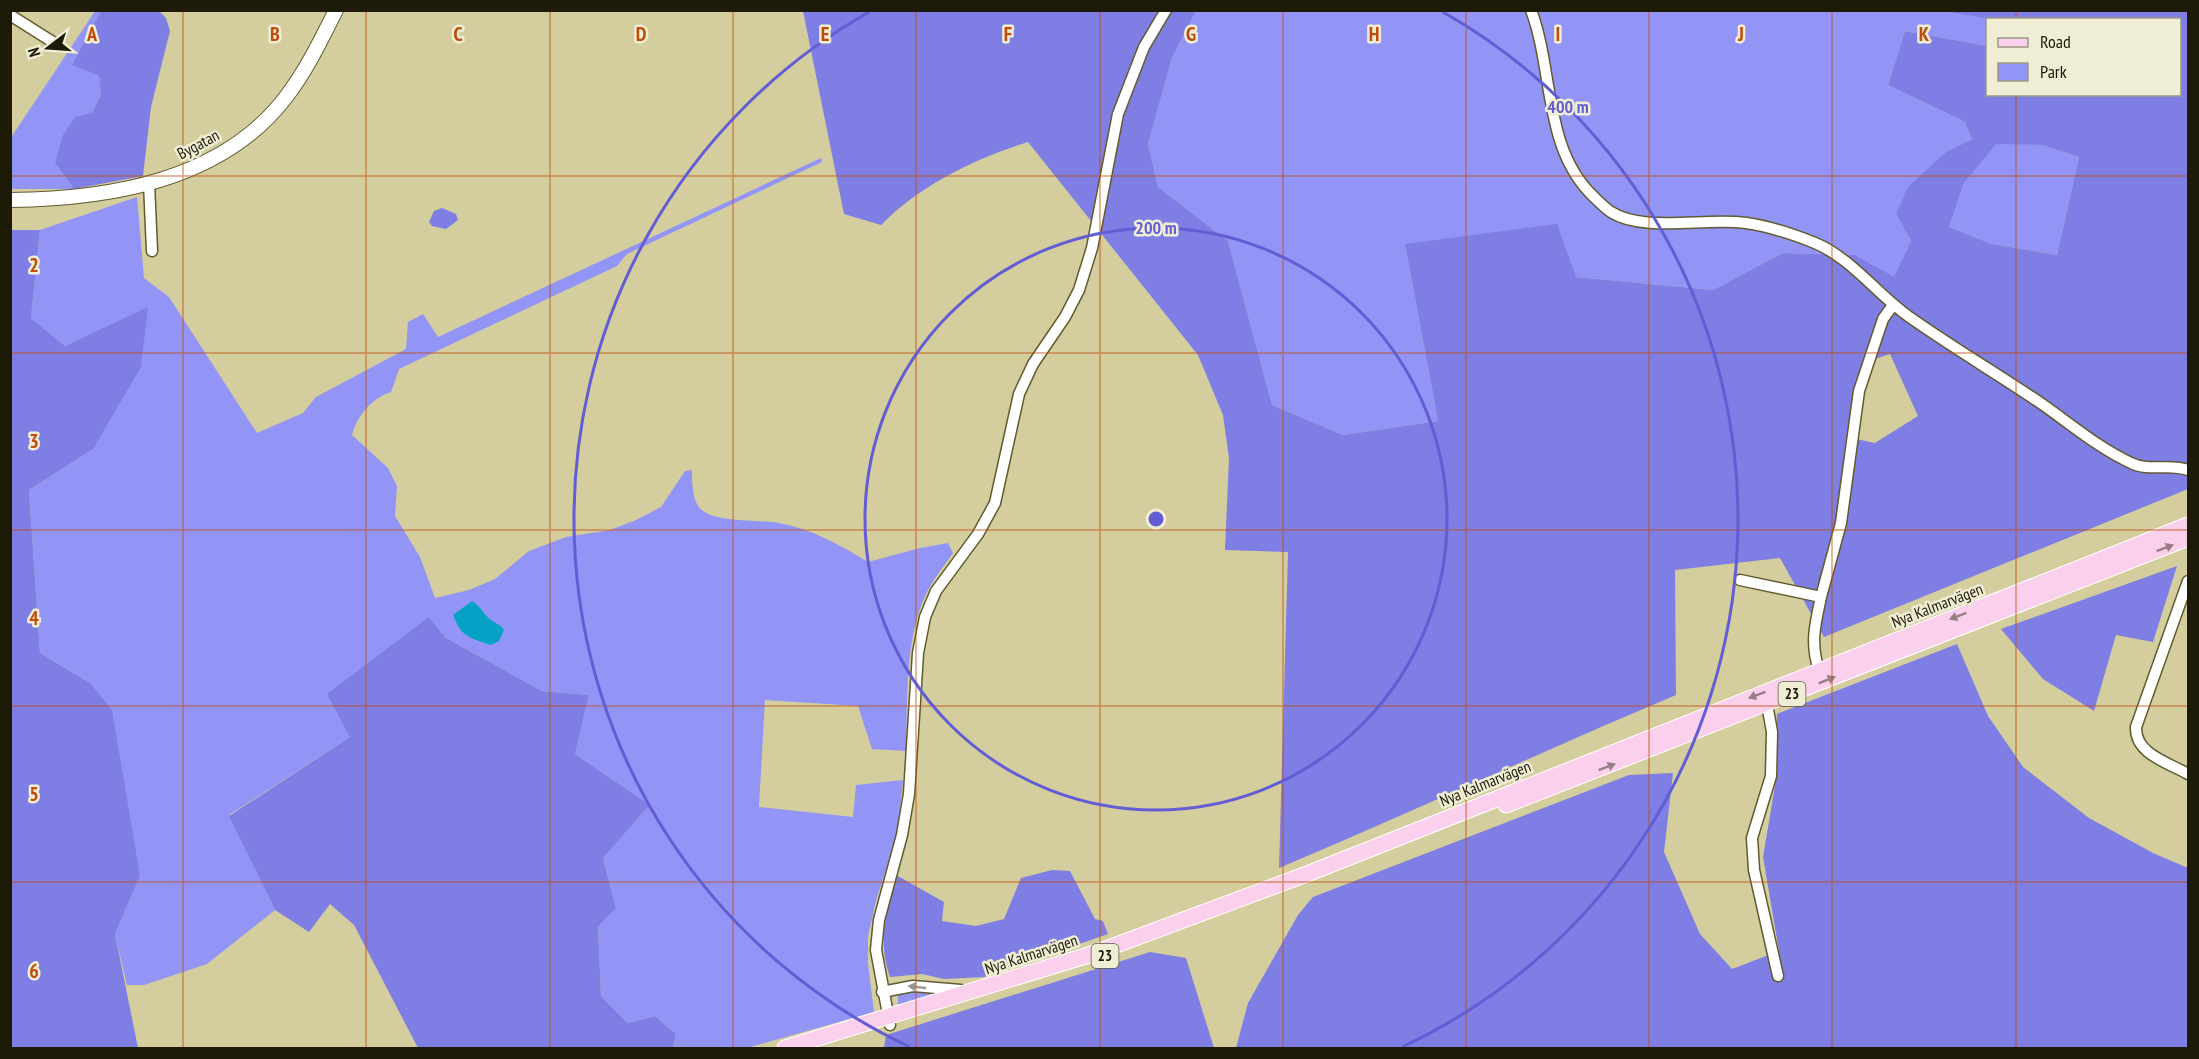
<svg xmlns="http://www.w3.org/2000/svg" width="2199" height="1059" font-family="'PT Sans Narrow',sans-serif">
  <style>
    .green { fill: #9295f6 }
    .forest { fill: #7e7ee4; fill-rule: evenodd }
    .water { fill: #06a2c6 }
    .lines { fill: none; stroke-linecap: round; stroke-linejoin: round }
    .street-casing { stroke: #615b2e; stroke-width: 13 }
    .secondary-casing { stroke: #615b2e; stroke-width: 16 }
    .primary-casing { stroke: #fff; stroke-width: 17 }
    .street { stroke: #fff; stroke-width: 10 }
    .secondary { stroke: #fff; stroke-width: 14 }
    .primary { stroke: #fbd0ec; stroke-width: 15 }
    .oneway { fill: #977e85 }
    .oneway2 { fill: #999890 }
    .grid { fill: none; stroke: #bf4c0b; stroke-width: 1.5; stroke-opacity: 0.55 }
    .ring { fill: none; stroke: #635dd5; stroke-width: 3 }
    .labels { text-anchor: middle; stroke-width: 5; stroke-linejoin: round; paint-order: stroke }
    .shield { fill: #f0edd5; stroke: #5c5946; stroke-width: 1.5 }
    .shield-label { font-size: 15px; font-weight: bold; fill: #1d1a08 }
    .street-label { font-size: 16px; fill: #1d1a08; stroke: #f0edd5 }
    .grid-label { font-size: 20px; text-anchor: middle; font-weight: bold; fill: #bf4c0b; stroke: #f0edd5; stroke-width: 5; stroke-linejoin: round; paint-order: stroke }
    .centre { fill: #635dd5; stroke: #f0edd5; stroke-width: 3 }
    .ring-label { font-size: 18px; text-anchor: middle; font-weight: bold; fill: #635dd5; stroke: #f0edd5; stroke-width: 5; stroke-linejoin: round; paint-order: stroke }
  </style>
  <rect width="100%" height="100%" fill="#d4cd9d"/>
  <path class="green" d="M1944 10 1997 19 1988 20 1987 46 1905 31 1888 85 1965 122 1972 139 1946 152 1896 214 1911 241 1894 278 1855 255 1783 253 1713 290 1576 277 1405 244 1438 421 1343 435 1272 405 1228 241 1158 187 1148 144 1172 58 1196 11Z
    M95 11H101L73 65 99 76 101 94 92 113 55 163 74 189H11L10 139Z
    M1996 143 2042 145 2079 157 2057 255 1992 244 1949 227 1964 183Z
    M821 158 822 162 627 254 617 266 399 369 391 392C372 398 357 416 352 435L388 468 397 486 395 516 420 557 435 598 469 590 495 579 529 551 566 537 610 530 636 520 661 507 685 471 692 470C692 481 692 496 698 506 710 524 759 519 779 523 812 529 840 545 868 562L920 548 948 543 953 553C944 566 932 581 925 596 904 643 908 701 906 751L872 749 858 706 765 700 759 807 853 817 856 785 903 780 898 831 876 901 868 936V964L874 1012 747 1048H673L676 1034 655 1016 628 1023 601 996 598 927 616 908 603 858 650 805 575 754 589 695 542 691 446 638 429 617 350 737 229 815 275 910 207 964 144 985H127L115 934 140 876 90 683 40 653 29 490 93 449 148 308 65 346 31 318 40 230 137 197 144 278 169 297 257 433 303 413 316 397 406 349 408 322 423 314 438 337Z
    M917 991 949 995 898 1008V996L903 992Z"/>
  <path class="forest" d="M101 11H159L166 18 170 31 151 107 143 176 74 189 55 163 63 135 75 117 92 113 101 94 99 76 72 65Z
    M803 11H1196L1172 58 1148 144 1158 187 1228 241 1272 405 1343 435 1438 421 1405 244 1557 224 1576 277 1713 290 1783 253 1855 255 1894 277 1911 241 1896 214 1908 187 1946 152 1972 139 1965 122 1888 85 1905 31 1987 46 1988 94H2180V20H1997L1944 11H2188V489L1824 637 1780 558 1675 570 1676 695C1543 751 1412 812 1279 868L1288 552 1225 550 1229 458 1223 415 1198 355 1028 142C976 158 920 185 881 225L844 214ZM1996 144 2042 145 2079 157 2057 255 1992 244 1949 227 1964 183ZM1890 354 1918 416 1875 443 1851 438 1869 361Z
    M442 208 456 214 458 220 446 229 432 226 429 222 434 211Z
    M10 230H40L31 318 65 346 148 307 141 367 93 449 29 490 40 653 90 683 112 710 140 876 115 934 138 1048H11Z
    M2177 566 2153 642 2116 635 2094 711 2043 679 2001 629Z
    M429 617 446 638 542 691 589 695 575 754 650 805 603 858 616 908 598 927 601 996 628 1023 655 1016 676 1034 673 1048H418L354 925 330 904 309 932 275 910 229 816 350 737 327 694Z
    M1957 644 1988 716 2023 767 2089 818 2153 853 2188 868V1048H1236L1248 1003 1298 915 1313 897 1629 775 1673 773 1664 852 1700 934 1732 969 1779 951 1763 857 1775 786 1777 714Z
    M1052 870 1070 871 1095 919 1103 921 1108 934 984 977 944 979 922 974 890 977C877 942 887 910 896 875L944 902 942 921 976 926 1004 919 1021 878Z
    M1150 952 1186 958 1214 1048H884L886 1035Z"/>
  <path class="water" d="M472 601C481 606 483 614 491 620 496 624 500 624 504 630L499 641 491 645C470 638 462 638 453 615Z"/>
  <g class="lines">
    <g class="street-casing">
      <path id="street" d="M1531 10C1554 71 1543 149 1594 197 1599 202 1605 208 1611 212 1644 233 1707 217 1746 223 1768 226 1795 235 1815 243 1851 258 1877 294 1908 316 1949 345 1991 370 2033 398 2065 419 2096 447 2131 463 2149 472 2170 463 2188 470
        M10 15 56 44
        M149 183 152 251
        M1740 580 1821 597 1841 523 1859 391 1883 319 1893 305
        M1819 670C1810 644 1815 624 1821 597
        M1767 704 1772 732 1771 776 1752 838 1754 870 1778 976
        M2188 774C2167 762 2135 754 2136 727L2188 581
        M882 992 913 986 961 990
        M890 1025 876 950 879 920 902 835 909 794 918 653 925 617 936 591 978 534 995 503 1019 394 1033 364 1065 317 1079 290 1092 248 1118 114 1144 47 1166 10"/>
    </g>
    <g class="secondary-casing">
      <path id="secondary" d="M10 200C109 199 222 181 286 97 306 71 321 40 336 10"/>
    </g>
    <g class="primary-casing">
      <path id="primary" d="M1506 805 2188 538
        M785 1048 1092 954 1307 874 2188 525"/>
    </g>
    <use href="#street" class="street"/>
    <use href="#secondary" class="secondary"/>
    <use href="#primary" class="primary"/>
  </g>
  <defs><path id="oneway-solid" d="M-6-.8H1V-3.2L6.5 0L1 3.2V.8H-6Z" transform="scale(1.5)"/></defs>
  <g class="oneway">
    <use href="#oneway-solid" transform="translate(2165 548) rotate(-21)"/>
    <use href="#oneway-solid" transform="translate(1958 616) rotate(159)"/>
    <use href="#oneway-solid" transform="translate(1827 680) rotate(-22)"/>
    <use href="#oneway-solid" transform="translate(1757 695) rotate(159)"/>
    <use href="#oneway-solid" transform="translate(1607 767) rotate(-21)"/>
  </g>
  <use class="oneway2" href="#oneway-solid" transform="translate(917 987) rotate(-174)"/>
  <path class="grid" d="M183 10V1048M366 10V1048M550 10V1048M733 10V1048M916 10V1048M1100 10V1048M1283 10V1048M1466 10V1048M1649 10V1048M1832 10V1048M2016 10V20M2016 94V1048M10 176H2188M10 353H2188M10 530H2188M10 706H2188M10 882H2188"/>
  <g class="ring">
    <circle cx="1156" cy="519" r="291"/>
    <path d="M910 1047A583 583 0 0 1 869 12M1443 12A583 583 0 0 1 1402 1047"/>
  </g>
  <g class="labels">
    <g class="shield">
      <rect x="1778.5" y="682" width="27" height="24" rx="4.5"/>
      <rect x="1091.5" y="944" width="27" height="24" rx="4.5"/>
    </g>
    <g class="shield-label">
      <text x="1792" y="699">23</text>
      <text x="1105" y="961">23</text>
    </g>
    <g class="street-label">
      <text transform="translate(198 144) rotate(-28)" y="6">Bygatan</text>
      <text transform="translate(1937 605) rotate(-21)" y="6">Nya Kalmarvägen</text>
      <text transform="translate(1485 783) rotate(-22)" y="6">Nya Kalmarvägen</text>
      <text transform="translate(1031 954) rotate(-18)" y="6">Nya Kalmarvägen</text>
    </g>
  </g>
  <g class="grid-label">
    <text x="92" y="41">A</text>
    <text x="275" y="41">B</text>
    <text x="458" y="41">C</text>
    <text x="641" y="41">D</text>
    <text x="825" y="41">E</text>
    <text x="1008" y="41">F</text>
    <text x="1191" y="41">G</text>
    <text x="1374" y="41">H</text>
    <text x="1558" y="41">I</text>
    <text x="1741" y="41">J</text>
    <text x="1924" y="41">K</text>
    <text x="34" y="272">2</text>
    <text x="34" y="448">3</text>
    <text x="34" y="625">4</text>
    <text x="34" y="801">5</text>
    <text x="34" y="978">6</text>
  </g>
  <circle cx="1156" cy="519" r="9" class="centre"/>
  <g class="ring-label">
    <text x="1568" y="113">400 m</text>
    <text x="1156" y="234">200 m</text>
  </g>
  <rect width="2199" height="1059" fill="none" stroke="#1d1a08" stroke-width="24"/>
  <rect x="1986" y="18" width="195" height="78" fill="#f0edd5" stroke="#9c9983" stroke-width="1.5"/>
  <rect x="1998" y="38" width="30" height="9" fill="#fbd0ec" stroke="#9c9983" stroke-width="1.5"/>
  <text x="2040" y="48" font-size="18" fill="#1d1a08">Road</text>
  <rect x="1998" y="63" width="30" height="18" fill="#9295f6" stroke="#9c9983" stroke-width="1.5"/>
  <text x="2040" y="78" font-size="18" fill="#1d1a08">Park</text>
  <g transform="translate(48 48) rotate(253)" stroke="#f0edd5" stroke-width="4.5" paint-order="stroke">
  <path d="M0-4.5L10 22L0 15L-10 22Z" fill="#1d1a08"/>
  <text y="-9" font-size="16" font-weight="bold" text-anchor="middle" fill="#1d1a08">N</text>
  </g>
</svg>
